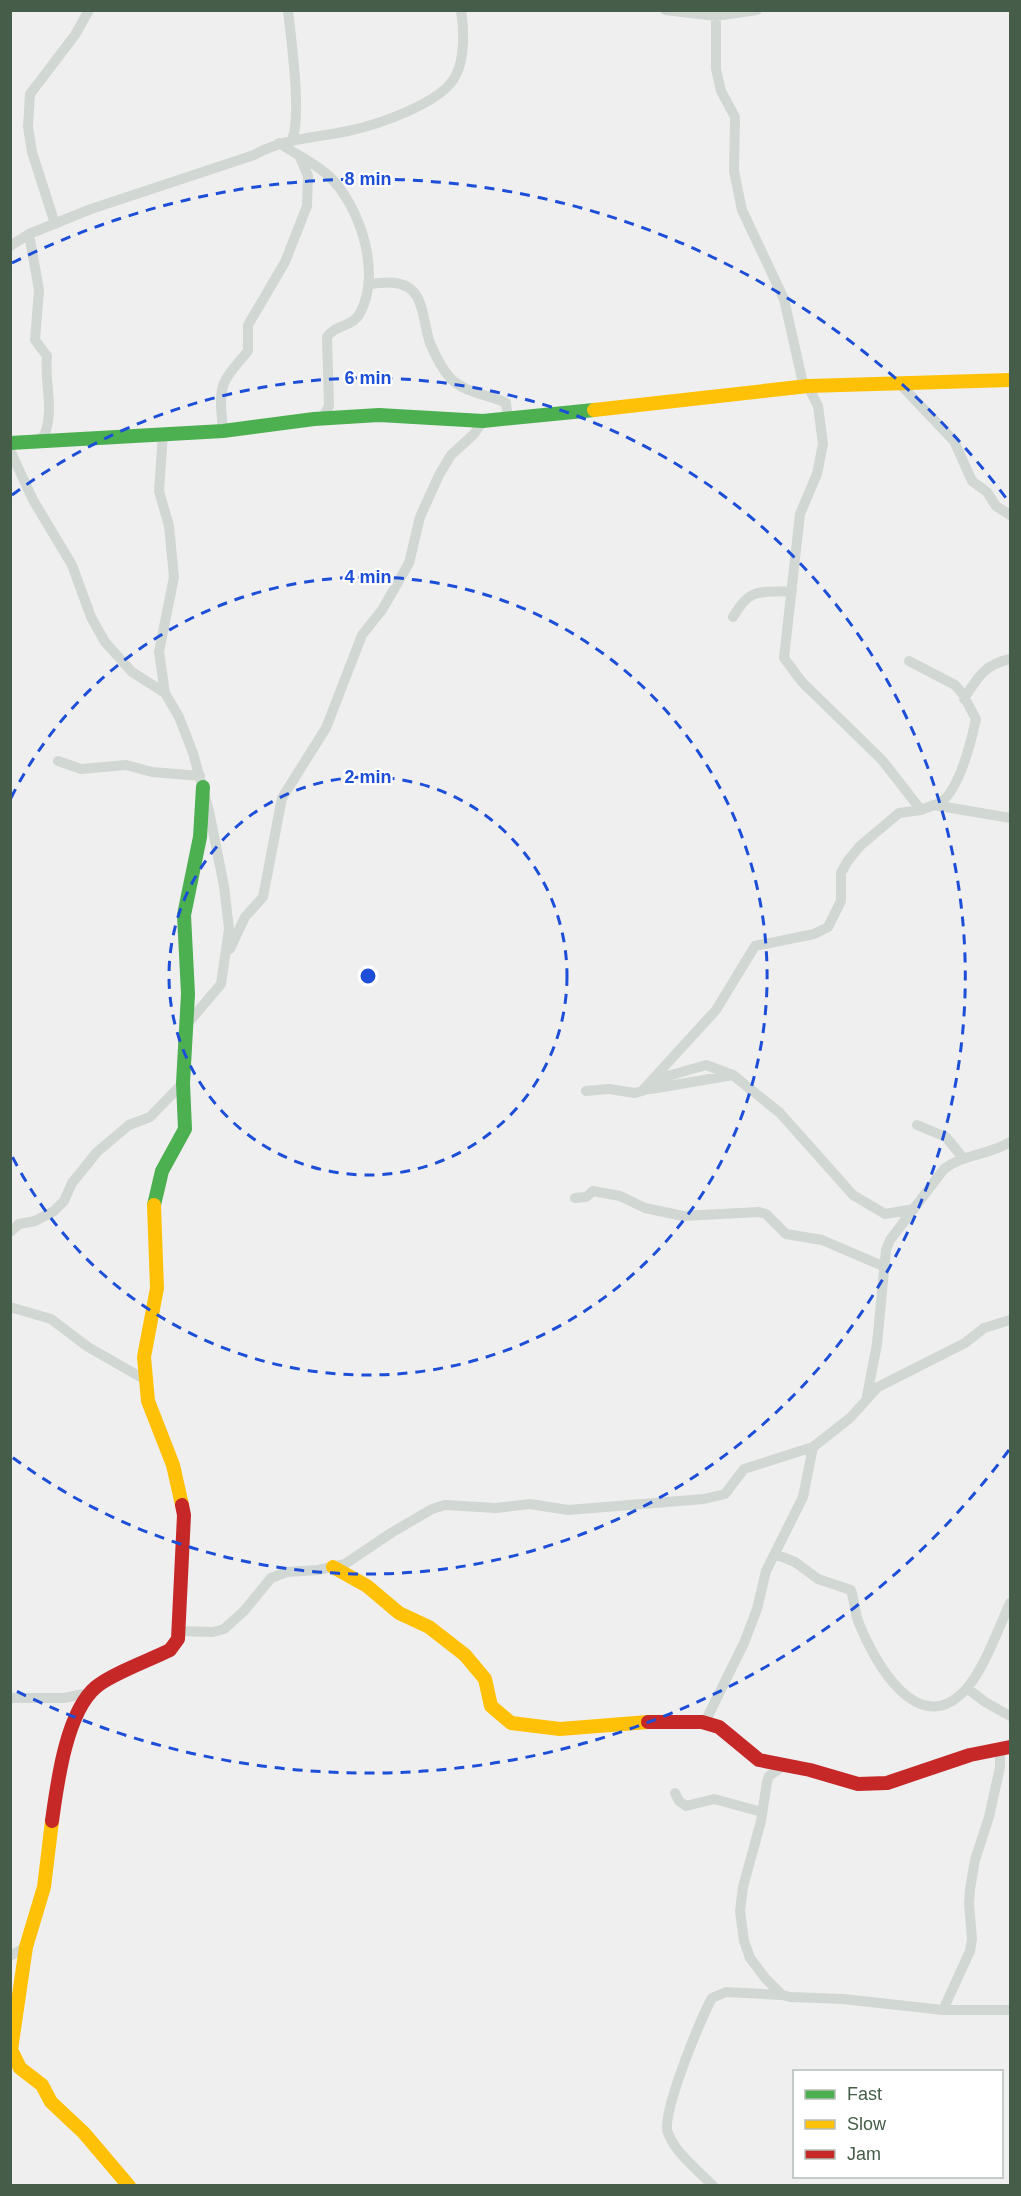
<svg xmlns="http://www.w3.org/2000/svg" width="1021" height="2196" font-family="Helvetica,sans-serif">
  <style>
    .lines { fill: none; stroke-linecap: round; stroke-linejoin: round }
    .street { stroke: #d1d7d2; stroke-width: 10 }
    .fast { stroke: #4caf50; stroke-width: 14 }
    .slow { stroke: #ffc107; stroke-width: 14 }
    .jam { stroke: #c62828; stroke-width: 14 }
    .ring { fill: none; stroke: #1d4ed8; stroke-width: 3; stroke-dasharray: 10 8 }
    .centre { fill: #1d4ed8; stroke: #fff; stroke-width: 3 }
    .ring-label { font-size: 18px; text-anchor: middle; font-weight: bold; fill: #1d4ed8; stroke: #fff; stroke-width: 4.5; stroke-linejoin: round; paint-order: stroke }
  </style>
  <rect width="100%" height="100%" fill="#f0eff0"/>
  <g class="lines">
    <path class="street" d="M288 10C291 39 302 116 292 140
      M665 10 716 16 757 10
      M716 16V69L721 91 735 117 734 171 742 210 784 299 804 388
      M279 143C295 154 315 163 329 176 360 206 382 273 360 313 353 327 334 325 327 337L329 406 323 417 317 418
      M55 224 32 152 28 127 30 94 75 35 89 10
      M29 234 39 290 35 340 47 356C44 383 55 409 44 436L37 440
      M10 246 29 234 91 209 254 155C284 138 315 138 348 131 377 125 443 103 456 75 465 57 464 29 461 10
      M368 284C377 284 386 281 395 283 426 286 422 322 430 343 435 355 442 369 451 379 467 394 488 394 506 403L508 418
      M901 385 954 441 972 481 987 492 996 506 1010 515
      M808 386 818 406 823 444 817 474 800 514 784 658 802 682 882 760 921 810
      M223 431C219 385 218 386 248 351V325L285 262 307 206 308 176 300 157
      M163 434 159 491 169 526 174 577 159 652 165 693
      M10 450 33 500 72 565 91 617 105 642 132 672 165 693 179 717 193 753 209 811 224 886 229 929 221 984 188 1023
      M733 617C751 586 760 593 792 591
      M909 661 955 685 962 693 976 719C971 742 958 798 935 805
      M964 699C977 678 985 664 1010 659
      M58 761 81 769 126 765 152 772 200 776
      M230 949 245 917 263 897 282 798 326 728 362 635 382 610 409 563 420 517 439 475 451 455 474 434 483 421
      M651 1089 733 1075
      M586 1091 609 1089 635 1093 648 1089 668 1076 706 1065 733 1075 780 1113 853 1195 885 1214 914 1209
      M642 1091 716 1010 755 946 814 934 828 927 841 901V873L847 862 860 846 899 813 921 810 934 805 1010 818
      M917 1125 946 1137 963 1158
      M575 1198 586 1197 593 1191 620 1196 645 1208 683 1216 759 1212 766 1214 786 1234 822 1240 885 1267
      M10 1232 19 1224 35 1221 54 1211 64 1201 72 1183 97 1152 129 1125 150 1117 183 1083
      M10 1307 51 1319 88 1347 144 1379
      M867 1396 877 1344 886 1250 890 1240 944 1169C963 1154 990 1155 1010 1142
      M775 1554 795 1562 818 1579 851 1590C854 1600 855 1611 858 1621 874 1662 919 1743 967 1688 985 1667 998 1629 1010 1603
      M178 1631 213 1632 224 1629 244 1611 271 1578 287 1572 318 1570 345 1564 391 1533 432 1509 445 1505 496 1508 530 1504 568 1510 704 1499 725 1494 744 1469 813 1447
      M967 1688 985 1702 1010 1716
      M10 1698H64L89 1693
      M705 1722 744 1643 757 1609 766 1571 803 1497 813 1447 850 1418 878 1387 965 1343 984 1328 1010 1320
      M782 1767 769 1776 767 1782 761 1821 743 1887 740 1911 744 1941 750 1958 766 1979 782 1995 790 1997 843 1999 943 2010H1010
      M675 1793 679 1801 686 1806 714 1799 762 1812
      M10 1956 26 1947
      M943 2010 970 1951 972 1939 969 1904 970 1889 975 1860 989 1817 1000 1767V1750
      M713 2186C698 2170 676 2154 668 2133 660 2116 701 2018 712 1998L726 1992 782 1995"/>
    <path class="fast" d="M10 443 223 431 314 419 379 415 483 421 594 410
      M154 1205 162 1171 185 1129 183 1083 188 994 184 915 200 837 203 787"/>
    <path class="slow" d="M594 410 808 386 1010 380
      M154 1205 157 1288 144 1357 148 1401 173 1465 182 1505
      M333 1567 367 1586 399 1613 429 1627 465 1655 485 1679 491 1706 511 1723 560 1729 648 1722
      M52 1821 44 1887 26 1947 11 2050 20 2068 42 2085 51 2102 84 2133 129 2186"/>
    <path class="jam" d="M648 1722H702L719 1727 759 1760 810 1770 858 1784 887 1783 970 1755 1010 1747
      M52 1821C57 1785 66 1712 96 1687 111 1674 150 1660 170 1650L178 1639 184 1515 182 1505"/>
  </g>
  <g class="ring">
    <circle cx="368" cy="976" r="199"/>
    <path d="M11 798A399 399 0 1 1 11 1154"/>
    <path d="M12 495A598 598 0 1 1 12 1457"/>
    <path d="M1009 1450A797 797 0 0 1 12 1689M12 263A797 797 0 0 1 1009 502"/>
  </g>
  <circle cx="368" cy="976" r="9" class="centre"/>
  <g class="ring-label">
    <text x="368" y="185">8 min</text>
    <text x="368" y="384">6 min</text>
    <text x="368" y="583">4 min</text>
    <text x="368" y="783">2 min</text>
  </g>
  <rect width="1021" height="2196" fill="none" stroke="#455d49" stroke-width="24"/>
  <rect x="793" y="2070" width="210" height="108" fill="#ffffff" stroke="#b5beb6" stroke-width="1.5"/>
  <rect x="805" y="2090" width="30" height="9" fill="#4caf50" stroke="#b5beb6" stroke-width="1.5"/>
  <text x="847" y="2100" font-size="18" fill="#455d49">Fast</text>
  <rect x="805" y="2120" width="30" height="9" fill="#ffc107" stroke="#b5beb6" stroke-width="1.5"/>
  <text x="847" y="2130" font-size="18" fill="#455d49">Slow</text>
  <rect x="805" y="2150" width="30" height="9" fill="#c62828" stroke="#b5beb6" stroke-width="1.5"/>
  <text x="847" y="2160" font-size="18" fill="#455d49">Jam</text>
</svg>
